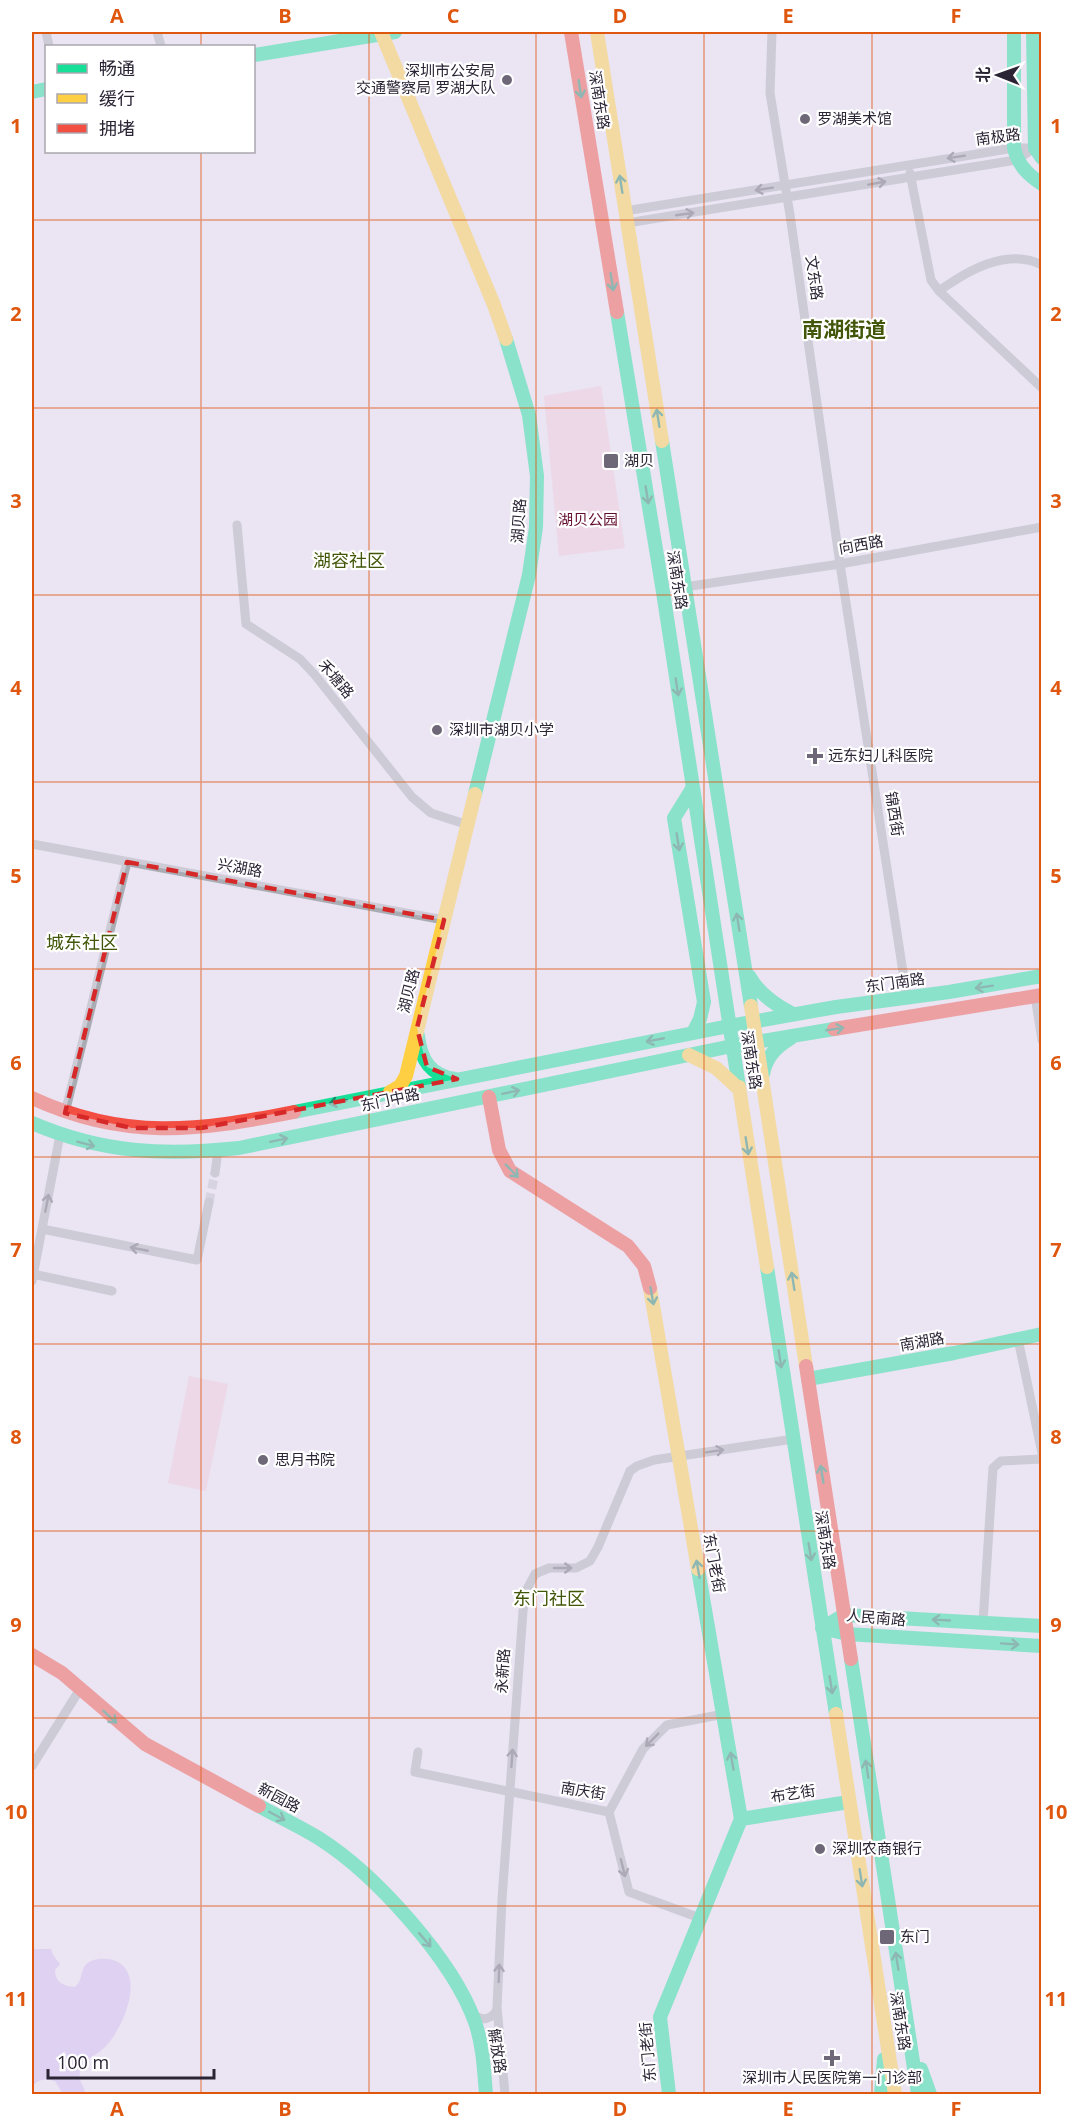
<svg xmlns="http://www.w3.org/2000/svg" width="1073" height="2126" font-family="'Open Sans','Noto Sans SC',sans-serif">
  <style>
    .green { fill: #f2cbda }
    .water { fill: #d3bbf1 }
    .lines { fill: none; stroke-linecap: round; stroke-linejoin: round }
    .street-tunnel { stroke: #c4becd; stroke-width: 9; stroke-dasharray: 9 4.5; stroke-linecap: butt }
    .street { stroke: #a9adb3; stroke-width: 9 }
    .fast { stroke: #16e098; stroke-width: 14 }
    .slow { stroke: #ffcf43; stroke-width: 14 }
    .jam { stroke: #f24e42; stroke-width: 14 }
    .oneway { stroke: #208266 }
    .oneway2 { stroke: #64626e }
    .marked { fill: none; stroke: #d62828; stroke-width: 4.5; stroke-dasharray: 12 8; stroke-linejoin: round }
    .grid { fill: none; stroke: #df560e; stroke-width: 1.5; stroke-opacity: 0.55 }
    .poi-dot { fill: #6e6778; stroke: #fff; stroke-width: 2 }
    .labels { text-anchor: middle; stroke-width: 4.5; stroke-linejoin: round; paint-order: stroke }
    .poi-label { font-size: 15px; fill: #2b2435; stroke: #fff; text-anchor: start }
    .street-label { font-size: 15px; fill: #2b2435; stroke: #fff }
    .park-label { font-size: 15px; fill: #630d2e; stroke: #fff }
    .quarter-label { font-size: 18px; fill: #425609; stroke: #fff }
    .district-label { font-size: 21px; font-weight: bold; fill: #425609; stroke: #fff }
    .neatline { fill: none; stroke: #df560e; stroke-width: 2 }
    .grid-label { font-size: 20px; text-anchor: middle; font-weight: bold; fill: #df560e }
  </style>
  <rect width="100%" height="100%" fill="#eae4f3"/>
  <path class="green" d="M601 386 625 548 559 556 544 396Z
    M189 1376 228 1384 206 1491 168 1483Z"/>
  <path class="water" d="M32 1949H51L53 1955 60 1964 55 1970C55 1983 64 1986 75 1987 82 1981 80 1975 84 1967 90 1957 109 1957 118 1962 146 1978 121 2032 104 2048 96 2056 85 2058 81 2069 76 2081 85 2085 85 2094H63L55 2081C45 2078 38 2079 32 2087Z"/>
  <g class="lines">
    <path class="street-tunnel" d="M209 1202 215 1173"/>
    <path class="street" d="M46 32 49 46
      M157 32 161 46
      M772 32 770 93 790 215 840 564 907 998
      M910 173 931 280 939 291 1042 388
      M625 211 1014 148H1035
      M627 223 1016 160 1035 148
      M939 291C967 271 1007 247 1042 265
      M237 525 246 624 300 659 315 675 412 797 431 813 468 825
      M684 587 840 564 1042 527
      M32 844 444 920
      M1035 996 1042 1040
      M65 1113 127 862
      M215 1173 218 1151
      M42 1229 197 1260 209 1202
      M33 1274 112 1291
      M32 1281 60 1135
      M1018 1339 1042 1453
      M983 1622 993 1468 1001 1461 1042 1459
      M418 1752 415 1772 609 1812
      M32 1766 80 1689
      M609 1812 643 1749 667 1725 724 1714
      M609 1812 629 1892 700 1918
      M472 2013C481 2022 492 2020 497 2009
      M505 2094 497 2007 502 1899 523 1611 527 1589 535 1574 549 1568H576L590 1561 598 1547 630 1471 637 1466 654 1460 793 1439"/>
    <path class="fast" d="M1014 32V148C1018 165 1028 175 1042 184
      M1033 32 1035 148 1042 158
      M254 55 395 32
      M32 92 46 89
      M617 312 663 592 739 1087
      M662 441 751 1006
      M692 789 674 818 704 1002 700 1019 693 1033
      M475 794 529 575 536 527 537 476 529 415 506 339
      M749 976C759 994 775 1005 793 1014
      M418 1036C421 1060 430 1075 455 1079
      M763 1074C766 1057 776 1047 791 1038
      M294 1112 729 1026 836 1007 949 992 1042 976
      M32 1123C102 1153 164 1156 239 1148L732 1046 834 1029
      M767 1267 836 1714
      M808 1379 954 1353 1042 1334
      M822 1628 844 1615 1042 1626
      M822 1628 847 1634 1042 1646
      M851 1659 918 2094
      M259 1806C279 1817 301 1827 320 1839 375 1874 453 1960 475 2022 483 2045 484 2070 486 2094
      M741 1819 849 1802
      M921 2069 930 2094
      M669 2094 660 2017 741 1819 698 1569
      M881 2094 884 2059"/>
    <path class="slow" d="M381 32 494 305 506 339
      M597 32 662 441
      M751 1006 806 1366
      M689 1055 716 1068 738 1088
      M739 1087 767 1267
      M390 1092 400 1086 406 1076 475 794
      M650 1288 698 1569
      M836 1714 895 2094"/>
    <path class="jam" d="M571 32 617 312
      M834 1029 1042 995
      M489 1097 499 1150 510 1171 628 1246 644 1266 650 1288
      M32 1098C125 1141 198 1131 294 1112
      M806 1366 851 1659
      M32 1655 62 1673 145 1744 259 1806"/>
  </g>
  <defs><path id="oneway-shaft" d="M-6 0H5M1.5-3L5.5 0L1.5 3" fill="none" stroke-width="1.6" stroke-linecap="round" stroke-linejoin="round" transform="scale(1.5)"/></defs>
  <g class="oneway">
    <use href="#oneway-shaft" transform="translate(580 89) rotate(81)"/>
    <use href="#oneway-shaft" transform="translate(621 184) rotate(-99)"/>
    <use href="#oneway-shaft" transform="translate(612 282) rotate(81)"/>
    <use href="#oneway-shaft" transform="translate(658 418) rotate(-99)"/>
    <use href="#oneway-shaft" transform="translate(647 495) rotate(81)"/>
    <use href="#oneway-shaft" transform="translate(677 687) rotate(81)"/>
    <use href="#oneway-shaft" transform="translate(678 842) rotate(81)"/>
    <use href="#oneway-shaft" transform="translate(738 922) rotate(-99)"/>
    <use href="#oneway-shaft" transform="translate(984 987) rotate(171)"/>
    <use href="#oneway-shaft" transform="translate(835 1029) rotate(-9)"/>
    <use href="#oneway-shaft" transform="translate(655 1040) rotate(169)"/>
    <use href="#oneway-shaft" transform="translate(511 1092) rotate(-12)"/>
    <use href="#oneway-shaft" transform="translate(338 1102) rotate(169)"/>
    <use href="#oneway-shaft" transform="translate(279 1140) rotate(-12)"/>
    <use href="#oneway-shaft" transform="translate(86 1144) rotate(15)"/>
    <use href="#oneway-shaft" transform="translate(747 1146) rotate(81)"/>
    <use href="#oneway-shaft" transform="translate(512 1171) rotate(46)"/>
    <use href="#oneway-shaft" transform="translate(793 1281) rotate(-99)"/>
    <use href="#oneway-shaft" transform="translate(652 1296) rotate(80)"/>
    <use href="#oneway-shaft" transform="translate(780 1359) rotate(81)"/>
    <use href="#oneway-shaft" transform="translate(822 1474) rotate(-99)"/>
    <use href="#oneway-shaft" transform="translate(810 1552) rotate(81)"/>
    <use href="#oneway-shaft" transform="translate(698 1569) rotate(-100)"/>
    <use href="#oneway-shaft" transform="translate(941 1620) rotate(-177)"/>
    <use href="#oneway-shaft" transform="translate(1010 1644) rotate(4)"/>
    <use href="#oneway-shaft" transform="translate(831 1685) rotate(81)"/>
    <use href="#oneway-shaft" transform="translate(110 1717) rotate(43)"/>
    <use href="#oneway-shaft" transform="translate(732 1761) rotate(-100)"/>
    <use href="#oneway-shaft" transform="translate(867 1769) rotate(-99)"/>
    <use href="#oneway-shaft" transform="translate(277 1816) rotate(28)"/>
    <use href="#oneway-shaft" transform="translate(861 1878) rotate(81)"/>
    <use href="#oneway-shaft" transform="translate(425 1940) rotate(50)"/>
    <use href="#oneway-shaft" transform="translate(897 1961) rotate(-99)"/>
  </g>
  <g class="oneway2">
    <use href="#oneway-shaft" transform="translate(956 157) rotate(171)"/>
    <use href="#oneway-shaft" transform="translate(877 183) rotate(-10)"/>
    <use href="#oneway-shaft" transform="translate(764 189) rotate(171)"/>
    <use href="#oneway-shaft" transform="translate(685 214) rotate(-8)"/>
    <use href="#oneway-shaft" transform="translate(47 1203) rotate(-79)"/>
    <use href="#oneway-shaft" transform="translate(139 1249) rotate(-169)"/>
    <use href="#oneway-shaft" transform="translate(715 1451) rotate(-9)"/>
    <use href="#oneway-shaft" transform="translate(563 1568)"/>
    <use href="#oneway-shaft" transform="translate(652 1740) rotate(135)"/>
    <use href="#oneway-shaft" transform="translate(512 1758) rotate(-86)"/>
    <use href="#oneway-shaft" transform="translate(623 1868) rotate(76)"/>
    <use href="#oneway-shaft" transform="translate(499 1973) rotate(-88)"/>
  </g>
  <path d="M0 0H1073V2126H0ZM127 862 444 920 417 1028 427 1067 457 1079 201 1128H132L65 1113Z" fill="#eae4f3" fill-opacity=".55" fill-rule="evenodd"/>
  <path class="marked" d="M127 862 444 920 417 1028 427 1067 457 1079 201 1128H132L65 1113Z"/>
  <path class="grid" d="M201 32V46M369 32V2094M536 32V2094M704 32V2094M872 32V2094M201 152V2094M32 220H1042M32 408H1042M32 595H1042M32 782H1042M32 969H1042M32 1157H1042M32 1344H1042M32 1531H1042M32 1718H1042M32 1906H1042"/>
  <g class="poi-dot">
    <circle cx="507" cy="80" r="6"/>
    <circle cx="805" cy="119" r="6"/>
    <rect x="603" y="453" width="16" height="16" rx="3"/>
    <circle cx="437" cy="730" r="6"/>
    <path d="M812 747h6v6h6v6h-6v6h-6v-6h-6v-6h6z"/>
    <circle cx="263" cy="1460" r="6"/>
    <circle cx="820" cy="1849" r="6"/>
    <rect x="879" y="1929" width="16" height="16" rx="3"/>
    <path d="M829 2049h6v6h6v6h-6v6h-6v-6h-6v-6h6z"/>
  </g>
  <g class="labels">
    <g class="poi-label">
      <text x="495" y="76" text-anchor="end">深圳市公安局<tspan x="495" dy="17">交通警察局 罗湖大队</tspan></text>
      <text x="817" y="124">罗湖美术馆</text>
      <text x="624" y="466">湖贝</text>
      <text x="449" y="735">深圳市湖贝小学</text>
      <text x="828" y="761">远东妇儿科医院</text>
      <text x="275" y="1465">思月书院</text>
      <text x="832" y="1854">深圳农商银行</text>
      <text x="900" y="1942">东门</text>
      <text x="832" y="2083" text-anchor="middle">深圳市人民医院第一门诊部</text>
    </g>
    <g class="street-label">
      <text transform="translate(599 100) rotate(81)" y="5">深南东路</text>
      <text transform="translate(998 137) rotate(-7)" y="5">南极路</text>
      <text transform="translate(814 278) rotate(82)" y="5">文东路</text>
      <text transform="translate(519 521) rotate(-86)" y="5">湖贝路</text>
      <text transform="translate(861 545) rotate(-10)" y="5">向西路</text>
      <text transform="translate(677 580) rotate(81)" y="5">深南东路</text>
      <text transform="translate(336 679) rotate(50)" y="5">禾塘路</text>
      <text transform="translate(894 814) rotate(81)" y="5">锦西街</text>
      <text transform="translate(240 868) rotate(10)" y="5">兴湖路</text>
      <text transform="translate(895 983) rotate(-8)" y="5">东门南路</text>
      <text transform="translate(409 991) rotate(-76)" y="5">湖贝路</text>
      <text transform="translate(751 1060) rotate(81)" y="5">深南东路</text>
      <text transform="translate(390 1100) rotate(-12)" y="5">东门中路</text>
      <text transform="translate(922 1342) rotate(-10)" y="5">南湖路</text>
      <text transform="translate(825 1540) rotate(81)" y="5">深南东路</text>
      <text transform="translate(714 1563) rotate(80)" y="5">东门老街</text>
      <text transform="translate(876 1618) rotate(5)" y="5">人民南路</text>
      <text transform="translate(503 1671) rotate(-86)" y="5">永新路</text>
      <text transform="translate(583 1791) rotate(9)" y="5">南庆街</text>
      <text transform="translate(793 1794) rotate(-9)" y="5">布艺街</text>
      <text transform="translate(279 1798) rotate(28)" y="5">新园路</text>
      <text transform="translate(900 2021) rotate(81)" y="5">深南东路</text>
      <text transform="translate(497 2051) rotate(81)" y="5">解放路</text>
      <text transform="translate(648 2052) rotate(-95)" y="5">东门老街</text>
    </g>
    <g class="park-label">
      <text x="588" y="525">湖贝公园</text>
    </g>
    <g class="quarter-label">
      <text x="349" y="567">湖容社区</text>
      <text x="82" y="949">城东社区</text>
      <text x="549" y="1605">东门社区</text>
    </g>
    <g class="district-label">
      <text x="844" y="337">南湖街道</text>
    </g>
  </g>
  <rect width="1073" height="2126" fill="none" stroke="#ffffff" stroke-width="66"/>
  <rect x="45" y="45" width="210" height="108" fill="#ffffff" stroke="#aaa7ae" stroke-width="1.5"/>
  <rect x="57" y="64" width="30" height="9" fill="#16e098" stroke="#aaa7ae" stroke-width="1.5"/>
  <text x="99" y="75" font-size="18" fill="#2b2435">畅通</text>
  <rect x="57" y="94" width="30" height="9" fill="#ffcf43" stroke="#aaa7ae" stroke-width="1.5"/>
  <text x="99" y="105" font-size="18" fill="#2b2435">缓行</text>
  <rect x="57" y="124" width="30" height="9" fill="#f24e42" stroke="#aaa7ae" stroke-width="1.5"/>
  <text x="99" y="135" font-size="18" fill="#2b2435">拥堵</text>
  <g transform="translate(998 75) rotate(271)" stroke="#ffffff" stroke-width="4.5" paint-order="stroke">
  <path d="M0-4.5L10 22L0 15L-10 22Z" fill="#2b2435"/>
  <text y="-9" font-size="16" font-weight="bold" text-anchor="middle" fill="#2b2435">北</text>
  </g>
  <path d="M48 2069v9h166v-9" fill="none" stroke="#2b2435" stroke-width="3"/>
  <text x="57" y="2069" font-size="18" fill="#2b2435" stroke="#ffffff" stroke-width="4.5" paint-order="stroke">100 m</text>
  <rect x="33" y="33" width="1007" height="2060" class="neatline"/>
  <g class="grid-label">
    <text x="117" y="23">A</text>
    <text x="285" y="23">B</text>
    <text x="453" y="23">C</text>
    <text x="620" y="23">D</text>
    <text x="788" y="23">E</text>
    <text x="956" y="23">F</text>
    <text x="16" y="133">1</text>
    <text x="1056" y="133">1</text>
    <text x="16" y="321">2</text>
    <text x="1056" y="321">2</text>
    <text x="16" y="508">3</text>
    <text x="1056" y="508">3</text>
    <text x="16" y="695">4</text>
    <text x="1056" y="695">4</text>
    <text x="16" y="883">5</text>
    <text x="1056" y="883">5</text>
    <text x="16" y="1070">6</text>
    <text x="1056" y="1070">6</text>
    <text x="16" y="1257">7</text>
    <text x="1056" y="1257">7</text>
    <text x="16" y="1444">8</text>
    <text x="1056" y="1444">8</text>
    <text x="16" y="1632">9</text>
    <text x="1056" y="1632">9</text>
    <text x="16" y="1819">10</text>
    <text x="1056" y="1819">10</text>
    <text x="16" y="2006">11</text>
    <text x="1056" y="2006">11</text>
    <text x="117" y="2116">A</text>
    <text x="285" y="2116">B</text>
    <text x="453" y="2116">C</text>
    <text x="620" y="2116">D</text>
    <text x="788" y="2116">E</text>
    <text x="956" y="2116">F</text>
  </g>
</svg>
